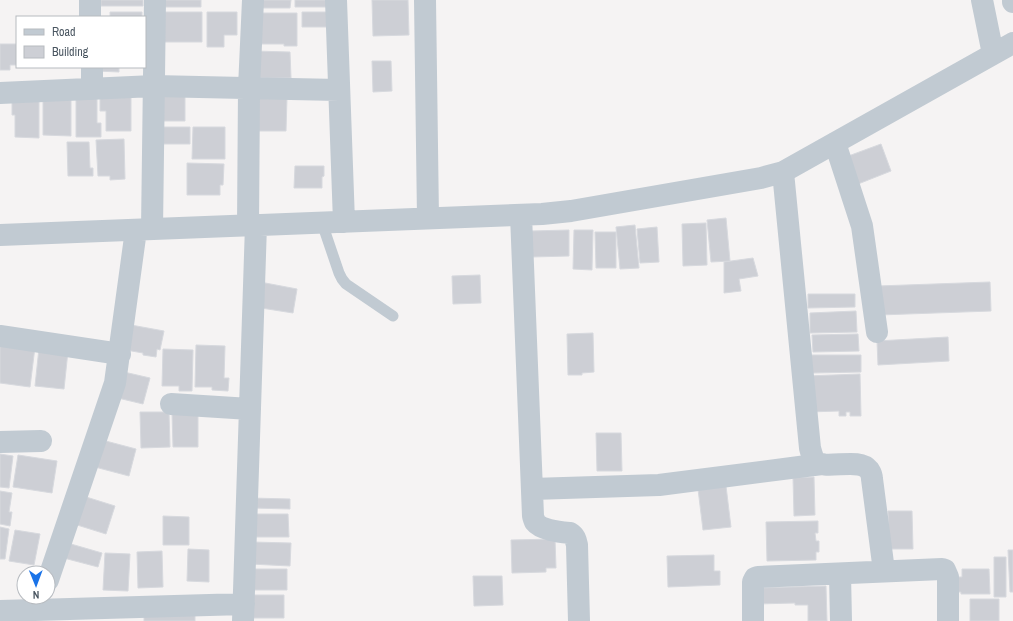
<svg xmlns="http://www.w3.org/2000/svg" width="1013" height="621" font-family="'Archivo Narrow',sans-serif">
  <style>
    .building { fill: #cdcfd5; stroke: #d7d9de }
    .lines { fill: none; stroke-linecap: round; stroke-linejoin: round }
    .service { stroke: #c1cad2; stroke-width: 11 }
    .minor { stroke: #c1cad2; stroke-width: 22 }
  </style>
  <rect width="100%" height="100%" fill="#f5f3f3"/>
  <path class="building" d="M101 0H143V6H101Z
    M158 0H201V7H158Z
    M255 0H291L290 8H255Z
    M295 0H328V7H295Z
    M372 0H408L409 35 373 36Z
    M110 12H142V17H110Z
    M163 12H202V42H163Z
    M207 12H237V35H224V47H207Z
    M302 12H327V27H302Z
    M257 13H297V46H284V44H257Z
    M0 44H17V65H10V70H0Z
    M254 51 290 52 291 78H254Z
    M372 61H391L392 91 373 92Z
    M97 67H142H119V72L97 71Z
    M100 95H131V131H106V111H100Z
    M154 96H185V121H154Z
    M257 97H287L286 131H253Z
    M76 98H97V123H101V137H76Z
    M43 99H71V136L43 135Z
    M12 100 39 101V138L15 137V115H12Z
    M163 127H190V144H158Z
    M193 127H225V159H192Z
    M124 139 125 179 110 180V176H98L96 140Z
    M67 142H89L90 168H93V176H68Z
    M881 144 891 171 853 186 843 158Z
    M187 163 224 164 223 185H220V195H187Z
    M295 166H324V176L322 177V188H294Z
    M726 218 730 261 711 262 707 220Z
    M706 223 707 265 683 266 682 224Z
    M635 225 639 268 620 269 616 227Z
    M657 227 659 262 640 263 637 229Z
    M569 230V256L531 257V231Z
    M574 230H593L592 270 573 269Z
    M595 232H616V268H596Z
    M753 258 758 276 739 279 741 291 724 293V262Z
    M480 275 481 303 453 304 452 276Z
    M260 282 297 289 293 313 255 307Z
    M990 282 991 311 879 315 878 286Z
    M808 294H855V307L808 308Z
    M856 311 857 332 810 333V313Z
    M131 325 164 331 160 350 157 349 156 357 143 355V353L126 350Z
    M593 333 594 372 582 373V375H568L567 334Z
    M858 334 859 351 813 352 812 335Z
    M948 337 949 361 878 365 877 341Z
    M0 343 35 347 30 387 0 383Z
    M196 345 225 346 224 378H229L228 391 212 390V387H195Z
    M39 348 68 351 64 389 35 386Z
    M163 349 193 350 192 391H179V386H162Z
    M811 355H861V372L811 373Z
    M124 372 150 378 143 404 118 398Z
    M860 374 861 416H850V412H846V416H839V411L808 412 807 376Z
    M140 412H169L170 447 141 448Z
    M172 412H198V447H173Z
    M596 433H621L622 471H597Z
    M102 440 136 449 129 476 95 467Z
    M0 454 13 456 9 488 0 487Z
    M18 455 57 461 52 493 13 487Z
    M814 477 815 515 794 516 793 478Z
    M726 486 731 527 703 530 698 489Z
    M0 491 12 493 9 512H12L10 526 0 524Z
    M83 496 115 506 106 534 74 524Z
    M251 498 290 499V509L251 508Z
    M888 511H912L913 549H889Z
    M254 514H288L289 537H254Z
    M163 516 189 517V545H163Z
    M818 521V533H815L816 541H819V552H816V560L767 561 766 522Z
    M0 527 9 529 5 559H0Z
    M15 530 40 534 34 565 9 561Z
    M555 539 556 568H546V572L512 573 511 540Z
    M64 542 102 553 98 567 60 557Z
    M252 542 291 543 290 566 250 564Z
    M188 549 209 550V582L187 581Z
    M1008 550H1013V592H1010Z
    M162 551 163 587 138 588 137 552Z
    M105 553 130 554 128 591 103 590Z
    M714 555V571H720V585L668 587 667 556Z
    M994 557H1006V597H994Z
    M252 569H287V590H252Z
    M962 569H989L990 594H961V592H952V577H962Z
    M473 576H502L503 605 474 606Z
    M826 586 827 621H808V605H795V603L757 604V588Z
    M249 595H284V618H249Z
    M970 599H999V621H970Z
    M144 611H195V621H144Z"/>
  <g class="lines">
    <path class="service" d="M322 223 339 273 342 279 346 284 393 316"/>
    <path class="minor" d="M90 0V17
      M336 0 344 222
      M425 0 428 218
      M982 0 993 54
      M1013 0V2
      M92 67V89
      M0 93 154 86 339 90
      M835 143 862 226 864 240 877 332
      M783 172 810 448C811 452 812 456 814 460 824 472 858 456 869 470 871 473 872 477 872 479L884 571
      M521 215 533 516C533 517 535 522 535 522 541 530 561 532 570 533 575 536 576 540 577 545L579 621
      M248 226 249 88 253 0
      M152 229 155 0
      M0 235 542 214 571 211 761 178 783 172 1013 43
      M0 336 120 354
      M171 404 250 409
      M0 442 41 441
      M532 489 659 485 822 464
      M840 574 841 621
      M48 580 115 383 136 230
      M0 611 244 604
      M243 621 256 225
      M753 621V582L755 578 758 577 942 569 945 570 948 577V621"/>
  </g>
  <rect x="16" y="16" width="130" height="52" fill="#ffffff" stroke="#b7bbc0"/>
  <rect x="24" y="29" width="20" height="6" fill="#c1cad2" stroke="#b7bbc0"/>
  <text x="52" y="36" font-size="12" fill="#4a5661">Road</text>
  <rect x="24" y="46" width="20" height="12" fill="#cdcfd5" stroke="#b7bbc0"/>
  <text x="52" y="56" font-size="12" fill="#4a5661">Building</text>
  <g transform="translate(36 585) rotate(179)"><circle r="19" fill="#ffffff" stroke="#b7bbc0"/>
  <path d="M0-3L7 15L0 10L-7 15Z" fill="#1a73e8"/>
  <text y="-6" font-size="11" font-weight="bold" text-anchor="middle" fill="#4a5661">N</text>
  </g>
</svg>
